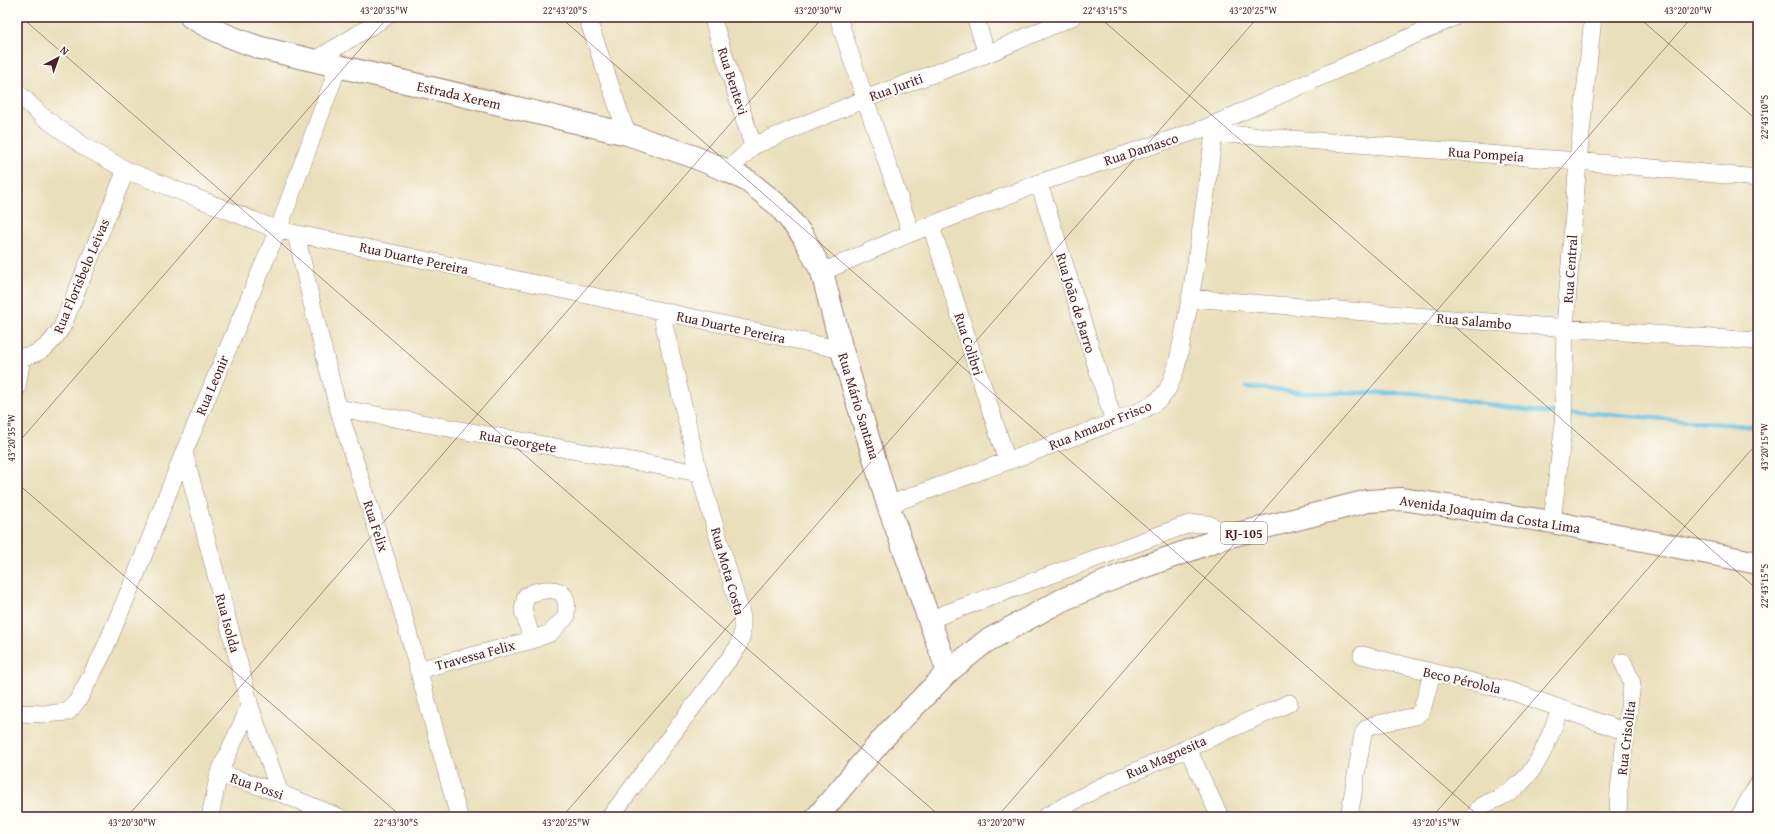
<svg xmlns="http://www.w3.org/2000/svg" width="1775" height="834" font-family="'Gentium Book Plus',serif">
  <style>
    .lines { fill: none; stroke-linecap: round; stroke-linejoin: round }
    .stream { stroke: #62bee0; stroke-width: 4.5 }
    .minor-casing { stroke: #9a7f73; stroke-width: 18 }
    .tertiary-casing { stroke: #9a7f73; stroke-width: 24 }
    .primary-casing { stroke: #9a7f73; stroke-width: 24 }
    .minor { stroke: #fff; stroke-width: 17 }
    .tertiary { stroke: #fff; stroke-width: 22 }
    .primary { stroke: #fff; stroke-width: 22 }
    .ticks { fill: none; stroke: #4a1f2b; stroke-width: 1; stroke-opacity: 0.45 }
    .labels { text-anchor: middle; stroke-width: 4; stroke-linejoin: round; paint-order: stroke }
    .shield { fill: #fdfcf7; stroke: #806168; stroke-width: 1 }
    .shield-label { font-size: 13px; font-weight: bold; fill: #4a1f2b }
    .street-label { font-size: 14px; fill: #4a1f2b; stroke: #fdfcf7 }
    .neatline { fill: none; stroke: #4a1f2b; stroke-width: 1.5 }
    .ticks-label { font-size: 10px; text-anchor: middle; fill: #4a1f2b }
  </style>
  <rect width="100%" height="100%" fill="#fdfcf7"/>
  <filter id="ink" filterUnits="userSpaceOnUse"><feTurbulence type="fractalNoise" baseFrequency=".025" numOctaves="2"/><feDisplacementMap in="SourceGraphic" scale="8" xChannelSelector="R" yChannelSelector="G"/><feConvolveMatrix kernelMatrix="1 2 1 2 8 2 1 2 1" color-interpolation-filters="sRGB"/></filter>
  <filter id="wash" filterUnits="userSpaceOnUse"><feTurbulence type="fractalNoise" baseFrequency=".012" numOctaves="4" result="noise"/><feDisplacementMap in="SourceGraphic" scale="16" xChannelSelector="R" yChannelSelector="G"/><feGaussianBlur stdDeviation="0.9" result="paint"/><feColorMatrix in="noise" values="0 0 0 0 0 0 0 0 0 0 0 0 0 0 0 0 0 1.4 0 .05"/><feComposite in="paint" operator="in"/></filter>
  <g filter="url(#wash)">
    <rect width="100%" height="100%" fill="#eadfbb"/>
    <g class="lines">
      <path class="stream" d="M1247 387 1303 393H1414L1545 413H1560
        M1567 413H1595L1758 427"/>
    </g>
  </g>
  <g filter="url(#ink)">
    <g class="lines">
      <g class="minor-casing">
        <path id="minor" d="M587 17 627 134
          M712 17 753 146
          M838 17 865 99 911 233
          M975 17 987 54
          M314 61 386 17
          M17 92 42 116 85 147 126 170 278 230 416 258 842 350
          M1214 133 1578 161 1758 178
          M728 171 753 146 865 99 987 54 1072 17
          M1039 183 1114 422
          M931 226 1007 461
          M296 234 316 321 338 408 396 589 459 817
          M822 272 911 233 1039 183 1208 127 1455 17
          M1190 298 1565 328 1758 341
          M17 388 22 357C42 354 51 344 62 327L126 170
          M338 408 699 473
          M184 452 250 706 280 793
          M888 505 1114 422C1132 414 1156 408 1167 390 1178 371 1180 347 1185 326 1198 262 1205 197 1214 133L1208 127
          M1552 522 1563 430 1565 328 1578 161 1593 17
          M928 620 1189 524C1208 522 1212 523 1226 537
          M1362 655 1514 692 1626 732
          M418 670 532 640 550 633 566 617C566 610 568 602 564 596 557 585 534 591 526 596L523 610 532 640
          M17 713 44 714 68 712 78 700 102 655 135 577 184 452 278 230 338 67
          M1187 747 1220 817
          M219 773 280 793 339 817
          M210 817 219 773 250 706
          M610 817 738 647 742 634V617L699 473 661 312
          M1045 817 1098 788 1289 703
          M1349 817 1363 734 1367 728 1373 725 1416 716 1422 710 1432 673
          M1475 817C1478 804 1487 804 1497 799 1503 796 1511 791 1516 787 1540 768 1549 737 1560 710
          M1618 817 1619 789 1632 683 1623 662
          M1739 817 1758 784"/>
      </g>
      <g class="tertiary-casing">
        <path id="tertiary" d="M191 17C213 31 237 40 261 48L627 134 689 155 728 171 748 181 779 206 803 236 822 272 842 350 888 505 948 672"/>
      </g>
      <g class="primary-casing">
        <path id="primary" d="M817 817 886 735 948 672 985 642 1062 600 1124 574 1226 537 1368 501 1402 499 1552 522 1758 563"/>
      </g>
      <use href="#minor" class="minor"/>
      <use href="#tertiary" class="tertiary"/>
      <use href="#primary" class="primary"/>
    </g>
  </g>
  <path class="ticks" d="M21 17 941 817M560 17 1480 817M1099 17 1758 590M1638 17 1758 121M17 444 388 17M17 483 402 817M127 817 823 17M562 817 1258 17M997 817 1692 17M1432 817 1758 442"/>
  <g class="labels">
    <rect class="shield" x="1221" y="522" width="46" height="22" rx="3"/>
    <g class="shield-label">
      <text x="1244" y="538">RJ-105</text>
    </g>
    <g class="street-label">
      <text transform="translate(733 81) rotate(72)" y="5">Rua Bentevi</text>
      <text transform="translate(896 87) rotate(-20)" y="5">Rua Juriti</text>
      <text transform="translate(459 95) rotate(13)" y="5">Estrada Xerem</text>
      <text transform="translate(1141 149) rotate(-18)" y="5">Rua Damasco</text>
      <text transform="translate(1486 154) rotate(4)" y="5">Rua Pompeia</text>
      <text transform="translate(414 258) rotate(12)" y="5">Rua Duarte Pereira</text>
      <text transform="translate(1570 269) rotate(-86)" y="5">Rua Central</text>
      <text transform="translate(81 276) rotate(-67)" y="5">Rua Florisbelo Leivas</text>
      <text transform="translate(1076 303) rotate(73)" y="5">Rua Joāo de Barro</text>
      <text transform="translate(1474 321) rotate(5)" y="5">Rua Salambo</text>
      <text transform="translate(731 327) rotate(12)" y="5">Rua Duarte Pereira</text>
      <text transform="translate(969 344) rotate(72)" y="5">Rua Colibri</text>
      <text transform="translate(212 385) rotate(-67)" y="5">Rua Leonir</text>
      <text transform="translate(859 406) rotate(73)" y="5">Rua Mário Santana</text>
      <text transform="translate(1100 425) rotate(-22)" y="5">Rua Amazor Frisco</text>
      <text transform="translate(518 441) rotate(10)" y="5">Rua Georgete</text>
      <text transform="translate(1490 514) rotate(9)" y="5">Avenida Joaquim da Costa Lima</text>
      <text transform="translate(376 526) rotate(72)" y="5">Rua Felix</text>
      <text transform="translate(728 571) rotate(74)" y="5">Rua Mota Costa</text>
      <text transform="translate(228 623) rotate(75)" y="5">Rua Isolda</text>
      <text transform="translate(475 655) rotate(-15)" y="5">Travessa Felix</text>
      <text transform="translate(1462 680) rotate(13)" y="5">Beco Pérolola</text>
      <text transform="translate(1626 738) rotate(-83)" y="5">Rua Crisolita</text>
      <text transform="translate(1166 757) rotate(-24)" y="5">Rua Magnesita</text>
      <text transform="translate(257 786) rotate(19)" y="5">Rua Possi</text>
    </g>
  </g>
  <rect width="1775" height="834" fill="none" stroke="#fdfcf7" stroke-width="44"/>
  <g transform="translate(58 58) rotate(41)" stroke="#fdfcf7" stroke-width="3" paint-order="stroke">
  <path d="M0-3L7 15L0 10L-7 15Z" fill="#4a1f2b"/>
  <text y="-6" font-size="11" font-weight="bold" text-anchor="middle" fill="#4a1f2b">N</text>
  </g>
  <rect x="22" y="22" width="1731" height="790" class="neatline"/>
  <g class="ticks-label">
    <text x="384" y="14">43°20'35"W</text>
    <text x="565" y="14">22°43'20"S</text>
    <text x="818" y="14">43°20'30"W</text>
    <text x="1105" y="14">22°43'15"S</text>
    <text x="1253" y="14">43°20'25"W</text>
    <text x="1688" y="14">43°20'20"W</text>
    <text transform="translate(1764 117) rotate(-90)" y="4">22°43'10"S</text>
    <text transform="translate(11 438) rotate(-90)" y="4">43°20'35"W</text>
    <text transform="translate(1764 447) rotate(-90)" y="4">43°20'15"W</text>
    <text transform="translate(1764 586) rotate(-90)" y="4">22°43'15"S</text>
    <text x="132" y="826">43°20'30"W</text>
    <text x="396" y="826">22°43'30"S</text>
    <text x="566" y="826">43°20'25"W</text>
    <text x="1001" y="826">43°20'20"W</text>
    <text x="1436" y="826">43°20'15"W</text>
  </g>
</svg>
